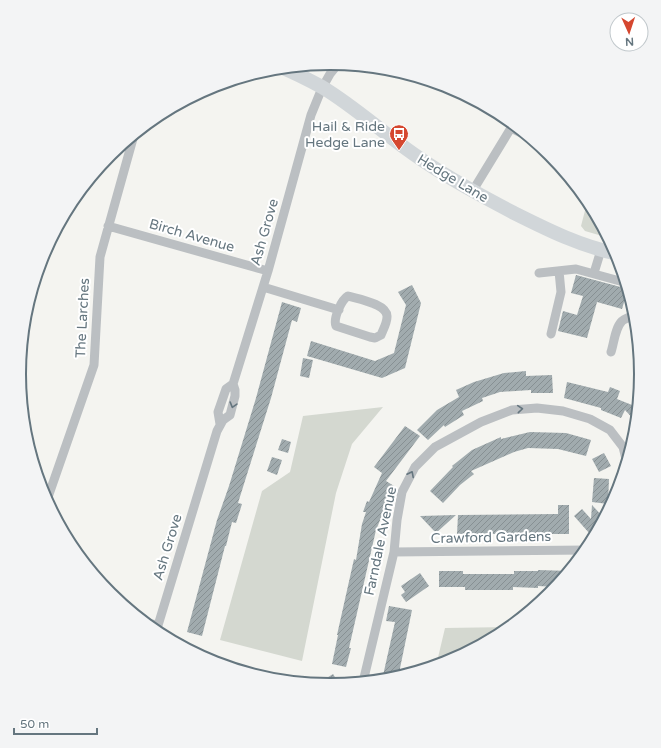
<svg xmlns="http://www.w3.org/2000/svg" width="661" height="748" font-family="'Varela Round',sans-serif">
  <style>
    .green { fill: #d4d8d0 }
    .building { fill: url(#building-hatch) }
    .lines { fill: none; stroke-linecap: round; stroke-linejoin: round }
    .minor { stroke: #bbbfc2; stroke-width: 9 }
    .primary { stroke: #d1d6d9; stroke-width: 14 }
    .oneway { stroke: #65767f }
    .labels { text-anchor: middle; stroke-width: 4; stroke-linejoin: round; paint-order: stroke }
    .poi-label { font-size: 14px; fill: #65767f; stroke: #fff; text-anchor: end }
    .street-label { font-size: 14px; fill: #65767f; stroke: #fff }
    .rim { fill: none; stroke: #65767f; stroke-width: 2 }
  </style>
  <defs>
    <pattern id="building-hatch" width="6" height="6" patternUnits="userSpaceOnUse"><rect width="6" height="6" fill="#a1abae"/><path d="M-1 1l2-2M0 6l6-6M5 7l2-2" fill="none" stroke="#879093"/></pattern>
  </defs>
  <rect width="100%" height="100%" fill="#f4f4f0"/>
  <path class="green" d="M588 199 590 201 609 238 585 231 581 226Z
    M383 407 352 444 336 493 302 661 220 640 262 491 290 472 303 416Z
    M511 627 503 633 449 662 436 666 445 628Z"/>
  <path class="building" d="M576 275 628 289 622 309 597 302 587 338 558 331 563 311 577 315 583 296 571 293Z
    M412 285 421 303 405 368 382 378 307 356 311 341 375 361 394 353 406 305 398 292Z
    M282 302 301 308 297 322 292 320 271 398 238 503 242 504 236 523 232 522 226 546H225L202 636 187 632 217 520 229 486 256 398Z
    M303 358 313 360 309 378 300 376Z
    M526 371V376L552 375 553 393H531V390L500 392 482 398 483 401 462 411 464 415 445 427 444 425 428 440 417 430 437 410 459 397 456 390 474 382 504 373Z
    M567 382 608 392 610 387 620 391 617 399 632 405 640 398 637 423 625 410 621 418 601 410V408L564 398Z
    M405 426 420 436 386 481 394 486 376 530 349 648H351L346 667 332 664 338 635H337L354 559 356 560 362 524 366 512H363L367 501 369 502 382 473 374 467Z
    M530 432 566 433 591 440 586 456 558 449 528 448 514 452 471 471 474 474 460 485 443 503 430 491 453 467 452 466 472 450 501 437V439Z
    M282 439 291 442 288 453 278 450Z
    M604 453 611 466 599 472 592 459Z
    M272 457 282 460 277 475 267 471Z
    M594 478 609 479 608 504 592 502Z
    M558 505H569V534H457L458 515 558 514Z
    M592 505 605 519 590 534 574 516 582 509 591 519Z
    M456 515 436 533 420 516Z
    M538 570 570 571 557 587 538 586V588L513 587V590H465V587H439V571H463V574H514V571H538Z
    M420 573 429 586 406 602 401 595 405 592 401 586Z
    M389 606 412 610 398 678 382 680 395 622 386 621Z
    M333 674 340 685 330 686 317 684Z"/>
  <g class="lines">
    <path class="minor" d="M511 128 533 139
      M472 192 514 123
      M108 226 268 271
      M539 273 576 269 627 283
      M594 273 601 250
      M263 287 339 310
      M348 296C358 299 388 304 387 317 387 323 383 330 381 335L375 338 370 337 336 326C333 319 341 300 348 296Z
      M551 334 561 292 559 271
      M611 352C614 343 615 328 622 321 626 318 632 317 636 312
      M233 384 268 271 311 115 322 88 330 74 339 63
      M47 500 94 365 100 257 134 135
      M394 552 587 550
      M146 623 157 625
      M156 632 217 431 223 420 230 415 235 396V390L233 384 226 389 218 412 220 424
      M363 682 394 552 397 520 402 492 415 467 435 447 481 422 512 410 537 408 563 411 590 419 610 430 623 447 627 463"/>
    <path class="primary" d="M281 67C295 73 309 80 322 87 355 107 383 133 415 155 446 177 480 195 514 213 548 230 580 246 618 254"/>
  </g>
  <defs><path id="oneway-chevron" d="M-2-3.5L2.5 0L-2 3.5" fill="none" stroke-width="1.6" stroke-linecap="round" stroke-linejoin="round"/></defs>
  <g class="oneway">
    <use href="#oneway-chevron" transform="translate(233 405) rotate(106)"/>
    <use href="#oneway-chevron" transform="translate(520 409) rotate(-5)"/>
    <use href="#oneway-chevron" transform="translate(411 474) rotate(-63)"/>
  </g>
  <defs>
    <g id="bus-pin" transform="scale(1)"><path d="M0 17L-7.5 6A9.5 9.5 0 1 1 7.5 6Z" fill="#d5472f" stroke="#fff"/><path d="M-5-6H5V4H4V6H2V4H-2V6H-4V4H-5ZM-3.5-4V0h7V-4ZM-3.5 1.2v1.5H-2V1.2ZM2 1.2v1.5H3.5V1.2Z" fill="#fff"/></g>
  </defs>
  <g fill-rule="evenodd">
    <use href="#bus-pin" x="399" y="134"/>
  </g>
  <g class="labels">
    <g class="poi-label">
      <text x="385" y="131">Hail &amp; Ride<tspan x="385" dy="16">Hedge Lane</tspan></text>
    </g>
    <g class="street-label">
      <text transform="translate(453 178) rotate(31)" y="5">Hedge Lane</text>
      <text transform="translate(264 232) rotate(-74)" y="5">Ash Grove</text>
      <text transform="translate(192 235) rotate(16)" y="5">Birch Avenue</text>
      <text transform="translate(82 318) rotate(-87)" y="5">The Larches</text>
      <text transform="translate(491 537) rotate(-1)" y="5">Crawford Gardens</text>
      <text transform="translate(380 541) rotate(-78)" y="5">Farndale Avenue</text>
      <text transform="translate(167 547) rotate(-73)" y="5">Ash Grove</text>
    </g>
  </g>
  <path d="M0 0H661V748H0ZM26 374a304 304 0 1 1 608 0a304 304 0 1 1-608 0Z" fill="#f3f4f5" fill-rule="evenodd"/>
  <path class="rim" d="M26 374a304 304 0 1 1 608 0a304 304 0 1 1-608 0Z"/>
  <g transform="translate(629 32) rotate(177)"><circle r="19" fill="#ffffff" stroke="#c1c8cc"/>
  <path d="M0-3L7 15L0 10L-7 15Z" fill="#d5472f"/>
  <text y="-6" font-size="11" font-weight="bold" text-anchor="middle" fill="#65767f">N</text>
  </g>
  <path d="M14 728v6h83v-6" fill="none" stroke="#65767f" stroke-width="2"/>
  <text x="20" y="728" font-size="12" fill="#65767f" stroke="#ffffff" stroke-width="3" paint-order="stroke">50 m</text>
</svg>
